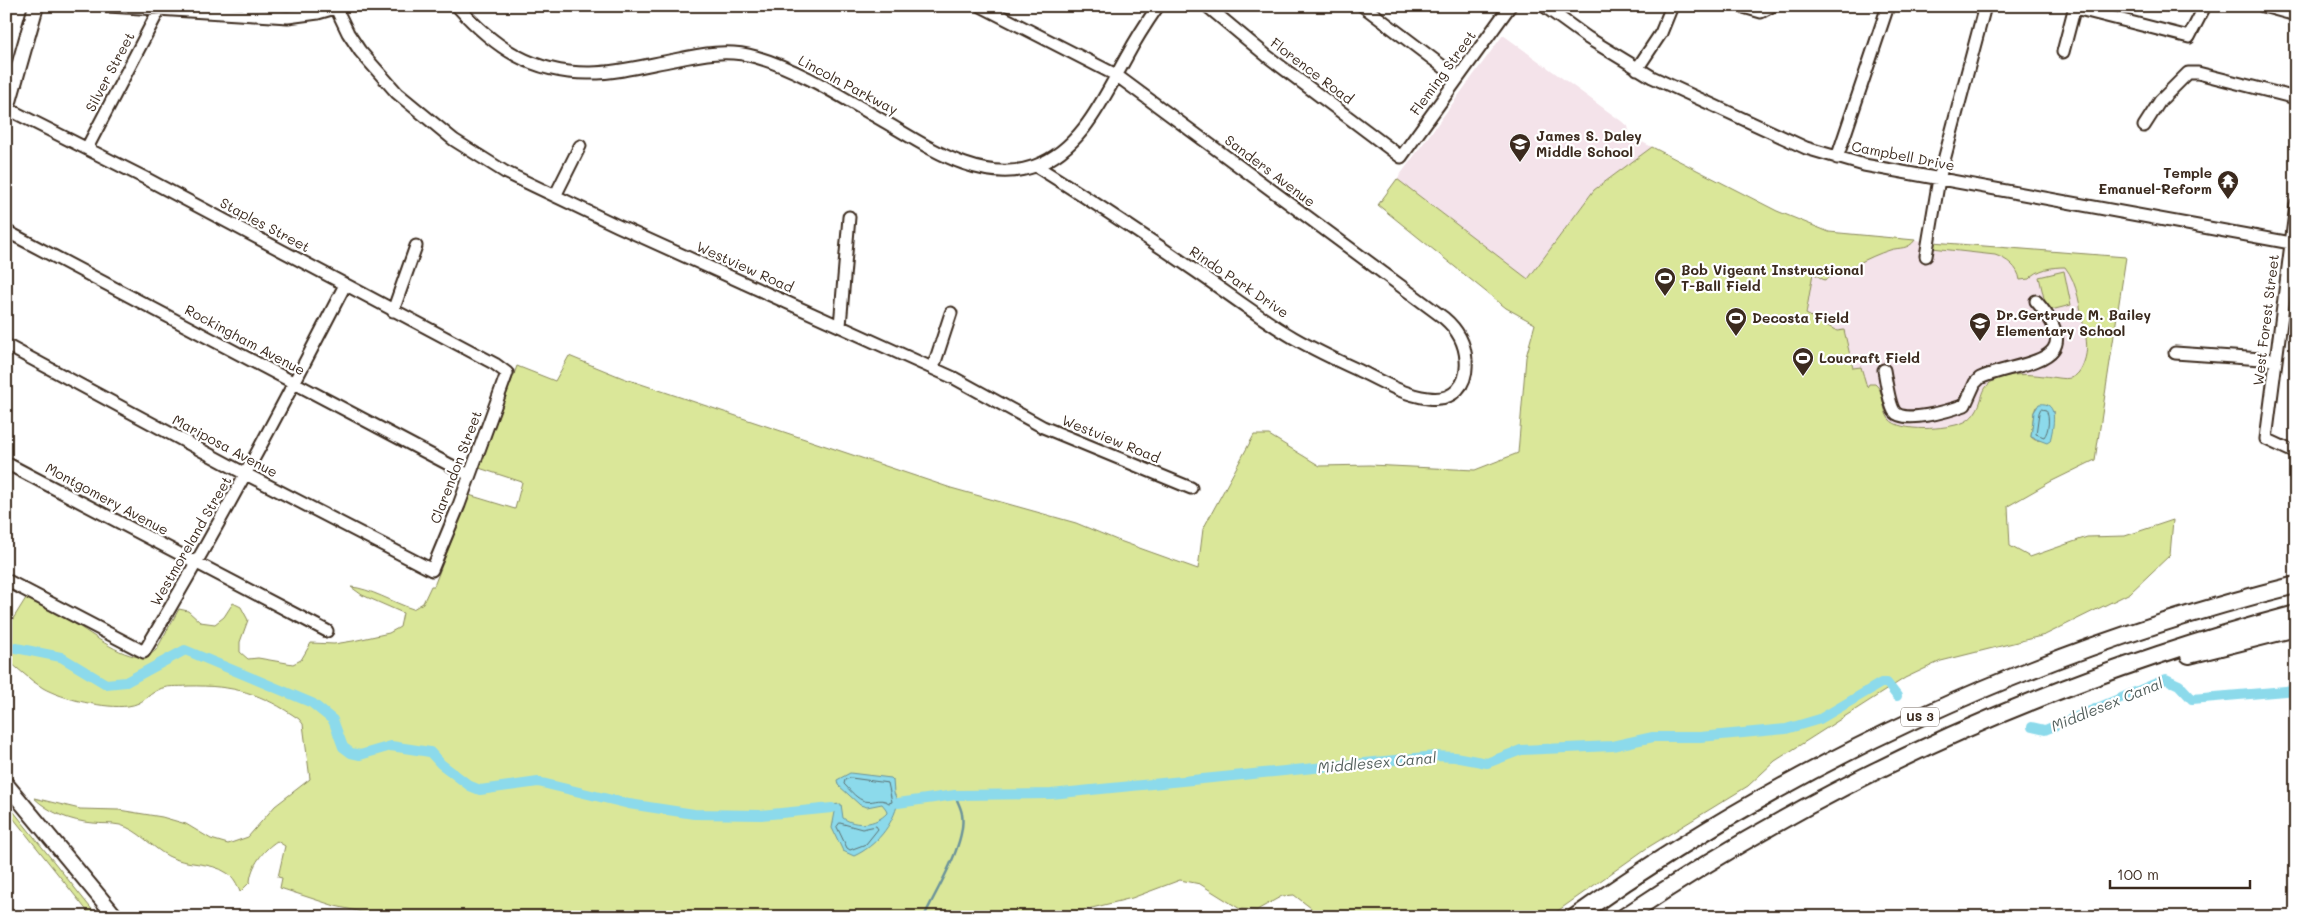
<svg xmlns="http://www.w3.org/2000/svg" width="2302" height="923" font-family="Mali,sans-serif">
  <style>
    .built { fill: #f4e3ea }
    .green { fill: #dae799; stroke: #8a885c; fill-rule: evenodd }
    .water { fill: #8cdaeb; stroke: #6c9499 }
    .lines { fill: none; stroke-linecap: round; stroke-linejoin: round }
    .shore { stroke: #5b7070; stroke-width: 1 }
    .stream { stroke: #6c9499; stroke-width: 2.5 }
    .canal { stroke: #8cdaeb; stroke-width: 10 }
    .minor-casing { stroke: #3b2a1e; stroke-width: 15 }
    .major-casing { stroke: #3b2a1e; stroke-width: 18 }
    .highway-casing { stroke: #3b2a1e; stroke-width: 20 }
    .minor { stroke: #fff; stroke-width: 11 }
    .major { stroke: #fff; stroke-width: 14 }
    .highway { stroke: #fff; stroke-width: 16 }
    .labels { text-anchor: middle; stroke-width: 4.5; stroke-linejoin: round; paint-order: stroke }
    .shield { fill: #fff; stroke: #766a62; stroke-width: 1 }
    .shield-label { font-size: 12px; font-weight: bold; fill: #3b2a1e }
    .street-label { font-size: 14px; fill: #3b2a1e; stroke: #fff }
    .poi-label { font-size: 14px; font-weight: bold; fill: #3b2a1e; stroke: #fff; text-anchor: start }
    .water-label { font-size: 15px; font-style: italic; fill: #535f5c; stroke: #fff }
  </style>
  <rect width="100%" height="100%" fill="#fff"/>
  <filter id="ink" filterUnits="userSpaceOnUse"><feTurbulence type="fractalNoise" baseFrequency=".02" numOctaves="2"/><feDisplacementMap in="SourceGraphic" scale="10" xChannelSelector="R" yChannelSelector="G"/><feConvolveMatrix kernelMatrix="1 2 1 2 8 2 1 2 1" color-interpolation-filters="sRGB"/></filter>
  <g filter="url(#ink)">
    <path class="built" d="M1503 35 1628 126 1630 136 1652 147 1594 190 1506 308 1378 205Z
      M1820 228 1830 232 1915 240 2126 257 2095 460 1863 441 1861 367 1854 368 1844 330 1837 331 1806 314Z"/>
    <path class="green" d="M1652 147 1777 211 1829 232 1915 240C1908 250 1900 247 1890 250 1867 257 1846 271 1824 280L1813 273 1806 314 1837 331 1844 330 1853 368 1861 367 1867 387 1869 384H1875L1878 387C1885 397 1882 409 1889 419 1900 433 1947 429 1962 423 1968 421 1973 416 1976 411 1984 399 1980 387 1995 380 2010 373 2028 374 2044 376 2063 378 2076 385 2084 362 2088 351 2087 340 2084 328 2080 309 2078 283 2065 267 2052 267 2038 269 2029 279L2020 280C2018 267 2007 259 1995 255L1932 248V242L2126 257 2095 460 2050 482 2008 506 2010 546 2030 557 2087 537 2125 536 2173 520 2170 555 2130 593 2045 635 1941 661 1905 678 1775 761 1748 786 1647 848 1549 917H1460L1441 911 1424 917H1316L1311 908 1294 895 1282 896 1257 910 1240 909 1200 884 1180 880 1132 898 1056 917H384L335 906 280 888 282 878 278 877 285 846 277 841C263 850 251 866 250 882L240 892C237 884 234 877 227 873 210 861 186 866 168 856 151 847 139 830 120 825 111 823 101 824 93 823 70 821 50 813 34 798L80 809 119 810 162 817 186 824 211 839 228 844 248 837 275 806 310 779 303 724 299 719C261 693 234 685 188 686 179 687 166 685 158 690 147 695 144 704 128 706 106 709 62 699 43 688 29 680 19 668 6 660V630L26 598C40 605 54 611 67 619 92 633 116 656 146 658L156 650 179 609 188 611 200 622 215 624 224 617 233 603 241 607 248 620 240 642V652L248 659 258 658 293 664 301 660 311 643 334 644 353 641 389 633 400 627 403 613 362 595 351 587C369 588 394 603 413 609L423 603 431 586H434L469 495 515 509 522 482 479 468 517 366 555 381 569 356 623 378 951 488 1076 523 1117 540 1198 569 1203 529 1254 435H1269L1320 466 1370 465 1475 470 1518 453 1526 357 1535 324 1506 308 1378 205 1397 179 1528 279 1594 190ZM2036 407 2054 412 2050 441 2035 440 2031 437 2034 412Z
      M2064 271 2071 305 2047 311 2039 277Z
      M6 802 98 917H92L6 809Z"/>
    <path class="water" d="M2039 404C2060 401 2053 428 2050 441L2047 443 2031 437 2034 412Z
      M850 773 891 778 893 780 894 793 898 802C893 825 876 846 854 856L843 851 832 828 835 812 829 805 841 804 843 818C856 827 876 825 887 813L886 809 882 804 867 807 860 805 838 785 837 780Z"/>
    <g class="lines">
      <path class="shore" d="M2041 409 2046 410C2050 417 2049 431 2044 437L2036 434 2039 413Z
        M851 778 888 783 892 802 889 803C879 796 872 805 862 800 855 797 849 789 844 784L845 780Z
        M840 823 862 829 876 826 878 829 866 844 850 850 847 848 837 827Z"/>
      <path class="stream" d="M924 917C936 890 967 843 962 814 961 807 957 801 955 795"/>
      <path class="canal" d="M6 646 61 657 106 684 126 682 185 650 312 703 333 720 343 747 351 753 360 755 391 746 430 752 441 764 470 786 480 790 538 782 629 804 694 814 761 815 832 808
        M2032 727 2045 730 2166 679 2179 685 2192 699 2296 690
        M898 803 955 795 1051 794 1435 756 1455 757 1487 763 1521 750 1612 746 1653 737H1700L1786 729 1820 719 1881 683H1887L1897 696"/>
      <g class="minor-casing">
        <path id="minor" d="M108 6 288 17 318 13 342 6
          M457 6C495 48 533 74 591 73 618 73 647 65 674 60 702 54 728 49 756 57 800 70 840 96 880 119 924 144 980 186 1035 166 1082 149 1104 97 1127 56 1136 39 1147 22 1158 6
          M981 6 1116 75 1444 318C1457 329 1465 342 1466 360 1468 384 1454 402 1428 398 1404 395 1380 381 1358 370 1336 360 1315 350 1294 338 1258 317 1225 291 1191 268 1140 233 1088 198 1036 166
          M1207 6 1267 56 1401 157 1510 6
          M1363 6 1458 78
          M1544 6 1588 38 1652 77 1806 148 1864 165 2291 243
          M1740 6 1761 12 1772 6
          M2263 6 2296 15
          M336 8 348 33 360 51 397 93 454 140 505 172 618 226 954 378 1043 427 1191 488
          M2075 8 2189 37 2205 6
          M2063 52 2075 6
          M1637 69 1661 33 1672 6
          M6 108 145 178 495 364 507 373 459 505 432 570 238 470 6 345
          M2144 126 2160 101 2188 73H2198L2296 98
          M87 148 159 10
          M1837 158 1888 6
          M555 196 580 146
          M2296 205 2266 439 2296 453
          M6 231 469 475
          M1926 256 1939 179 1985 6
          M393 311 416 246
          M840 326 849 217
          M2175 353 2276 360
          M933 368 951 313
          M1884 370C1886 381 1889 403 1894 411 1903 425 1951 410 1965 405L1975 383 1980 378C2021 360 2092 365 2036 301
          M6 463 327 631
          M6 580 144 652C216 532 281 409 345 285"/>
      </g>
      <g class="major-casing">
        <path id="major" d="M6 112 36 6
          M6 784 116 917"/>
      </g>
      <g class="highway-casing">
        <path id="highway" d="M2189 655 2296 628
          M1575 917C1792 763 2037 649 2296 585
          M1624 917C1832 777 2054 678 2296 614"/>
      </g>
      <use href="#minor" class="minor"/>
      <use href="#major" class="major"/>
      <use href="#highway" class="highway"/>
    </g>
  </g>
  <defs>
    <g id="school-pin" transform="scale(1.125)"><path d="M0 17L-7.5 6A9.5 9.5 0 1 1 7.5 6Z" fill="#3b2a1e" stroke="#fff"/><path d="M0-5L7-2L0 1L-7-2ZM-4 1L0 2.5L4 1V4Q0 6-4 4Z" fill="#fff"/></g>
    <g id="temple-pin" transform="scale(1.125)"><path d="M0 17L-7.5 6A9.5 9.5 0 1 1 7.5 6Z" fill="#3b2a1e" stroke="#fff"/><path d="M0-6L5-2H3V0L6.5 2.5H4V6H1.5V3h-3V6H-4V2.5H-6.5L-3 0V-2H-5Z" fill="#fff"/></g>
    <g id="stadium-pin" transform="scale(1.125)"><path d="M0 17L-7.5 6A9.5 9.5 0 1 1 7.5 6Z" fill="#3b2a1e" stroke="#fff"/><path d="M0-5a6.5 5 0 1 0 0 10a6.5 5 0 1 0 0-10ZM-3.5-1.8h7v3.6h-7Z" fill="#fff"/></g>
  </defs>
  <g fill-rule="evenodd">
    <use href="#school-pin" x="1520" y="144"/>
    <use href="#temple-pin" x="2228" y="181"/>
    <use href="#stadium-pin" x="1665" y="278"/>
    <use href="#stadium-pin" x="1736" y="318"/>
    <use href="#school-pin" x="1980" y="323"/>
    <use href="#stadium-pin" x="1803" y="358"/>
  </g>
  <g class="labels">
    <rect class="shield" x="1901" y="707.5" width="38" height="19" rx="4"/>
    <g class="shield-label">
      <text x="1920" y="721">US 3</text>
    </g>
    <g class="street-label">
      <text transform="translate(1312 71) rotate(37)" y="5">Florence Road</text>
      <text transform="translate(110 72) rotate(-62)" y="5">Silver Street</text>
      <text transform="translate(1443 73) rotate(-54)" y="5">Fleming Street</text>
      <text transform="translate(848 85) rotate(28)" y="5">Lincoln Parkway</text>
      <text transform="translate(1903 156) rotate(11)" y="5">Campbell Drive</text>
      <text transform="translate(1270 171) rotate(37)" y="5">Sanders Avenue</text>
      <text transform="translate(265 225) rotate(28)" y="5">Staples Street</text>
      <text transform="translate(745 267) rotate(24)" y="5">Westview Road</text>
      <text transform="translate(1239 282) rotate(34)" y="5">Rindo Park Drive</text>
      <text transform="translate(2266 320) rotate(-83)" y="5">West Forest Street</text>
      <text transform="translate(245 340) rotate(28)" y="5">Rockingham Avenue</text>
      <text transform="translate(1111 439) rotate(22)" y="5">Westview Road</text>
      <text transform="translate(225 446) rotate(28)" y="5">Mariposa Avenue</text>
      <text transform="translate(456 467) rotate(-69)" y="5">Clarendon Street</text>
      <text transform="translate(107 499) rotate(28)" y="5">Montgomery Avenue</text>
      <text transform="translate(191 541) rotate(-60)" y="5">Westmoreland Street</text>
    </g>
    <g class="poi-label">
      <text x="1536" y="141">James S. Daley<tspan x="1536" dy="16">Middle School</tspan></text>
      <text x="2212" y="178" text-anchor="end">Temple<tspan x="2212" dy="16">Emanuel-Reform</tspan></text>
      <text x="1681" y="275">Bob Vigeant Instructional<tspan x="1681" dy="16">T-Ball Field</tspan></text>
      <text x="1996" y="320">Dr.Gertrude M. Bailey<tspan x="1996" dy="16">Elementary School</tspan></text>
      <text x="1752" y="323">Decosta Field</text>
      <text x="1819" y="363">Loucraft Field</text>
    </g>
    <g class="water-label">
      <text transform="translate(2107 705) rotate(-22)" y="5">Middlesex Canal</text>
      <text transform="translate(1377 763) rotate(-5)" y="5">Middlesex Canal</text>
    </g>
  </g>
  <rect width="2302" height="923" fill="none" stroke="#fff" stroke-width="25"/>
  <rect x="12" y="12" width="2277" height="898" fill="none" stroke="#3b2a1e" stroke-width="2" filter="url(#ink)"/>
  <path d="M2110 880v8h140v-8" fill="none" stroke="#3b2a1e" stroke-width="2.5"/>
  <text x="2117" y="880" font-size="15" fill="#3b2a1e" stroke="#ffffff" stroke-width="4" paint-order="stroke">100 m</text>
</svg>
